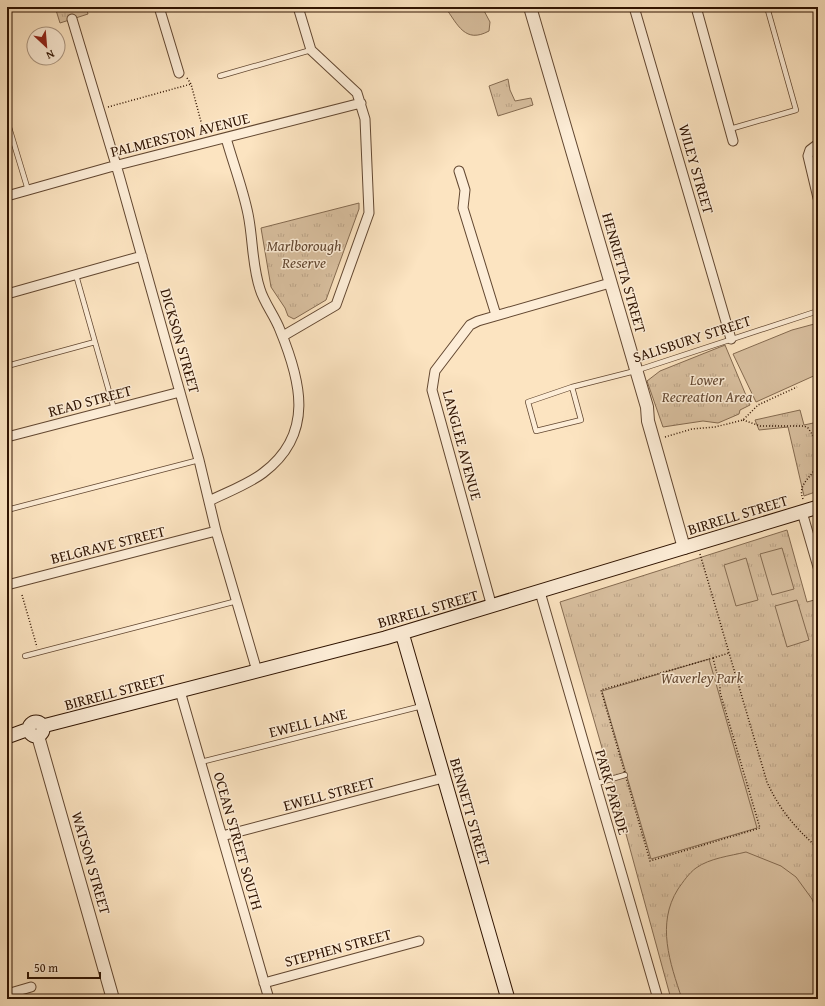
<svg xmlns="http://www.w3.org/2000/svg" width="825" height="1006" font-family="'Gentium Book Plus',serif">
  <style>
    .park { fill: url(#park-tufts); stroke: #846a50 }
    .garden { fill: #d9c0a0; stroke: #846a50 }
    .lines { fill: none; stroke-linecap: round; stroke-linejoin: round }
    .service-casing { stroke: #624731; stroke-width: 6 }
    .minor-casing { stroke: #624731; stroke-width: 11 }
    .tertiary-casing { stroke: #624731; stroke-width: 14 }
    .secondary-casing { stroke: #2f1301; stroke-width: 15 }
    .path { stroke: #2f1301; stroke-width: 1.5; stroke-dasharray: 1 2; stroke-linecap: butt }
    .service { stroke: #fdedd7; stroke-width: 4.5 }
    .minor { stroke: #fdedd7; stroke-width: 9 }
    .tertiary { stroke: #fdedd7; stroke-width: 12 }
    .secondary { stroke: #fdedd7; stroke-width: 13 }
    .labels { text-anchor: middle; stroke-width: 3; stroke-linejoin: round; paint-order: stroke }
    .street-label { font-size: 15px; fill: #2f1301; stroke: #fdedd7 }
    .park-label { font-size: 15px; font-style: italic; fill: #624731; stroke: #fdedd7 }
  </style>
  <defs>
    <pattern id="park-tufts" width="24" height="20" patternUnits="userSpaceOnUse"><rect width="24" height="20" fill="#d9c0a0"/><path d="M3 7l-1-3M5 7V3M7 7l1-3M15 17l-1-3M17 17v-4M19 17l1-3" fill="none" stroke="#bba488"/></pattern>
  </defs>
  <rect width="100%" height="100%" fill="#fce4c1"/>
  <filter id="stains"><feTurbulence type="fractalNoise" baseFrequency=".005" numOctaves="4"/><feColorMatrix values="0 0 0 0 .2 0 0 0 0 .09 0 0 0 0 .02 0 0 0 .5 -.17"/></filter>
  <radialGradient id="worn" r=".72"><stop offset=".6" stop-color="#630" stop-opacity="0"/><stop offset="1" stop-color="#630" stop-opacity=".3"/></radialGradient>
  <path class="park" d="M55 7H86L88 14 60 23Z
    M508 79 510 90 515 101 531 98 533 105 498 116 489 86Z
    M359 203V209L326 300 294 319 288 316 285 308 271 287 261 228Z
    M725 345 750 405 740 410 739 414 718 423 703 421 663 427 647 381 660 371Z
    M800 410 804 425 818 422V491L804 496 788 427 759 430 755 420Z
    M787 530 807 602 818 599V999H671L611 779 560 602Z"/>
  <path class="garden" d="M445 7H482L490 22 489 31C465 44 458 25 445 7Z
    M818 323V374L756 402 733 354 792 330Z
    M782 548 794 589 772 595 760 554Z
    M746 558 758 600 736 606 724 565Z
    M797 600 809 640 787 647 775 606Z
    M709 659 757 828 651 859 602 691Z
    M746 852 781 866 796 877 812 899 818 915V999H682C670 963 656 924 678 889 683 882 689 873 696 868 710 858 730 856 746 852Z"/>
  <g class="lines">
    <g class="service-casing">
      <path id="service" d="M220 76 311 50
        M8 124 28 190
        M730 129 796 110 767 7
        M76 275 114 409
        M7 366 95 342
        M572 387 581 420 536 431 528 402 572 387 635 371 818 311
        M7 510 199 460
        M25 656 237 601
        M201 762 422 706
        M594 784 625 775"/>
    </g>
    <g class="minor-casing">
      <path id="minor" d="M159 7 179 73
        M634 7 731 339
        M696 7 733 141
        M72 19 119 175 199 460 216 531 257 671
        M818 144 810 150 808 156 818 198
        M459 171 465 190 463 208 496 315
        M7 196 110 167 361 103
        M7 294 142 256
        M283 336 336 305 369 213 365 119 357 93 311 50 298 7
        M7 437 180 392
        M209 501C227 492 247 485 263 473 315 434 301 381 280 330 275 316 264 303 260 289 252 266 253 238 248 214 243 189 233 163 226 138
        M802 512 818 567
        M7 585 216 531
        M540 592 658 999
        M492 607 432 390 435 371 470 325 478 321 610 283
        M180 691 269 999
        M222 836 443 778
        M264 983 419 941
        M7 994 31 987"/>
    </g>
    <g class="tertiary-casing">
      <path id="tertiary" d="M530 7 647 407 648 421 684 548
        M38 736 113 999"/>
    </g>
    <g class="secondary-casing">
      <path id="secondary" d="M402 633 508 999
        M29 729a7 7 0 1 1 14 0a7 7 0 1 1-14 0Z
        M43 726 385 638 818 507
        M7 737 29 729"/>
    </g>
    <path class="path" d="M187 78 191 84 204 133
      M108 107 191 84
      M743 420 760 426H804L808 428 818 443
      M665 437 692 429 715 427 743 420 758 405 797 387
      M803 499C796 483 815 476 818 462
      M700 554 767 782C779 809 796 829 818 848
      M22 595 37 647
      M814 603 818 619
      M713 658 720 686V692L760 828 650 861 601 690Z
      M713 658 729 653"/>
    <use href="#service" class="service"/>
    <use href="#minor" class="minor"/>
    <use href="#tertiary" class="tertiary"/>
    <use href="#secondary" class="secondary"/>
  </g>
  <g class="labels">
    <g class="street-label">
      <text transform="translate(180 135) rotate(-14)" y="5">PALMERSTON AVENUE</text>
      <text transform="translate(696 169) rotate(74)" y="5">WILEY STREET</text>
      <text transform="translate(624 273) rotate(74)" y="5">HENRIETTA STREET</text>
      <text transform="translate(692 339) rotate(-18)" y="5">SALISBURY STREET</text>
      <text transform="translate(180 341) rotate(74)" y="5">DICKSON STREET</text>
      <text transform="translate(90 401) rotate(-15)" y="5">READ STREET</text>
      <text transform="translate(462 445) rotate(75)" y="5">LANGLEE AVENUE</text>
      <text transform="translate(738 515) rotate(-17)" y="5">BIRRELL STREET</text>
      <text transform="translate(108 545) rotate(-14)" y="5">BELGRAVE STREET</text>
      <text transform="translate(428 609) rotate(-16)" y="5">BIRRELL STREET</text>
      <text transform="translate(115 692) rotate(-15)" y="5">BIRRELL STREET</text>
      <text transform="translate(308 723) rotate(-14)" y="5">EWELL LANE</text>
      <text transform="translate(612 792) rotate(74)" y="5">PARK PARADE</text>
      <text transform="translate(329 794) rotate(-15)" y="5">EWELL STREET</text>
      <text transform="translate(470 812) rotate(74)" y="5">BENNETT STREET</text>
      <text transform="translate(238 841) rotate(74)" y="5">OCEAN STREET SOUTH</text>
      <text transform="translate(91 863) rotate(74)" y="5">WATSON STREET</text>
      <text transform="translate(338 948) rotate(-15)" y="5">STEPHEN STREET</text>
    </g>
    <g class="park-label">
      <text x="304" y="251">Marlborough<tspan x="304" dy="17">Reserve</tspan></text>
      <text x="707" y="385">Lower<tspan x="707" dy="17">Recreation Area</tspan></text>
      <text x="702" y="683">Waverley Park</text>
    </g>
  </g>
  <rect width="825" height="1006" fill="none" stroke="#fce4c1" stroke-width="24"/>
  <rect x="8" y="8" width="809" height="990" fill="none" stroke="#2f1301" stroke-width="2"/>
  <rect x="12" y="12" width="801" height="982" fill="none" stroke="#2f1301"/>
  <g transform="translate(46 46) rotate(154)"><circle r="19" fill="#fdedd7" stroke="#ab9681"/>
  <path d="M0-3L7 15L0 10L-7 15Z" fill="#8f2418"/>
  <text y="-6" font-size="11" font-weight="bold" text-anchor="middle" fill="#2f1301">N</text>
  </g>
  <path d="M28 972v6h72v-6" fill="none" stroke="#2f1301" stroke-width="2"/>
  <text x="34" y="972" font-size="12" fill="#2f1301" stroke="#fdedd7" stroke-width="3" paint-order="stroke">50 m</text>
  <rect width="100%" height="100%" filter="url(#stains)"/>
  <rect width="100%" height="100%" fill="url(#worn)"/>
</svg>
